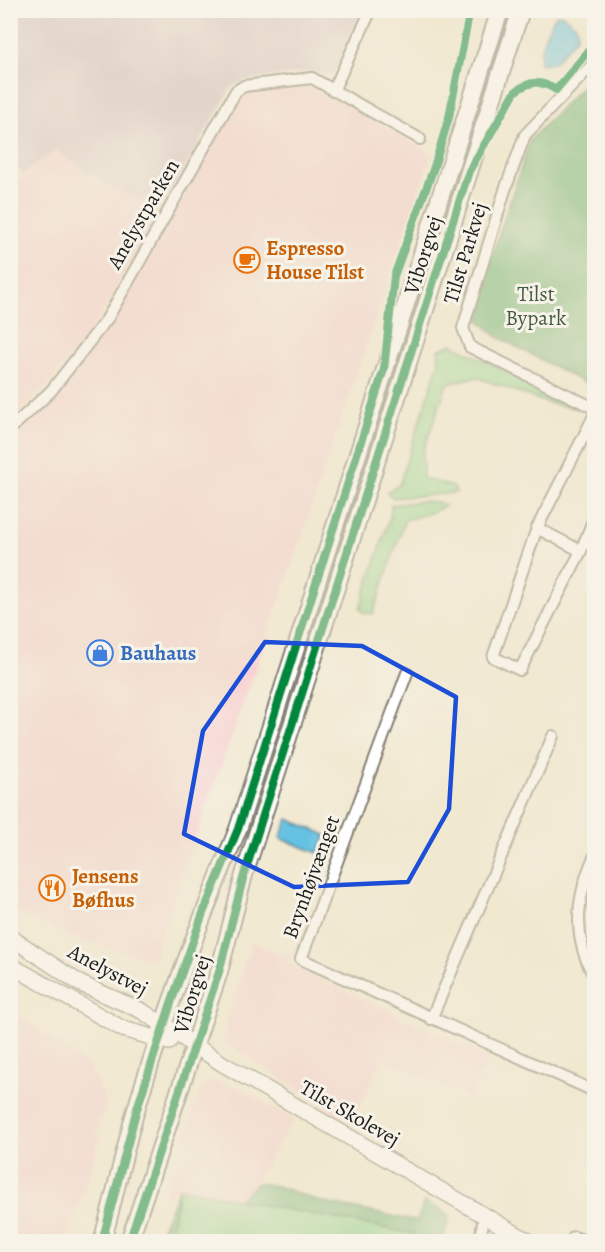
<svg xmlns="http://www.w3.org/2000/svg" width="605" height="1252" font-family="Alegreya,serif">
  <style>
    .built { fill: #f7cfd0 }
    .industrial { fill: #d2bdc5 }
    .green { fill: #8ed48d; stroke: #557854; stroke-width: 1.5 }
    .forest { fill: #72b678; stroke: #47694a; stroke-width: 1.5 }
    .water { fill: #65c2e3; stroke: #406f80; stroke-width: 1.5 }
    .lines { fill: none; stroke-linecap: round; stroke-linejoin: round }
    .street-casing { stroke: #868276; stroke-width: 14 }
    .secondary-casing { stroke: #868276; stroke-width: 18 }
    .primary-casing { stroke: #868276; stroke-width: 20 }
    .street { stroke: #fff; stroke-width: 10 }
    .secondary { stroke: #fff; stroke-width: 15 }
    .primary { stroke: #fff; stroke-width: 16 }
    .cycleway-casing { stroke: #f7f3e8; stroke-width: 11 }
    .cycleway { stroke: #00873e; stroke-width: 8 }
    .marked { fill: none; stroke: #1d4ed8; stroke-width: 4.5; stroke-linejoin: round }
    .labels { text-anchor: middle; stroke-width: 6; stroke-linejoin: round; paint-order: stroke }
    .street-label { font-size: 21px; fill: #1c1c1c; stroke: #f7f3e8 }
    .food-label { font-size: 21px; font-weight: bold; fill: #c56008; stroke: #f7f3e8; text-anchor: start }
    .park-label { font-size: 21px; fill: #445c44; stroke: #f7f3e8 }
    .shop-label { font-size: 21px; font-weight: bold; fill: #366cbe; stroke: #f7f3e8; text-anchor: start }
  </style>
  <rect width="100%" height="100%" fill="#f7f3e8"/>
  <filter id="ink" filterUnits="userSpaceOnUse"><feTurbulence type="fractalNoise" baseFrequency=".0167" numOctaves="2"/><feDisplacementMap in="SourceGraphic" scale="12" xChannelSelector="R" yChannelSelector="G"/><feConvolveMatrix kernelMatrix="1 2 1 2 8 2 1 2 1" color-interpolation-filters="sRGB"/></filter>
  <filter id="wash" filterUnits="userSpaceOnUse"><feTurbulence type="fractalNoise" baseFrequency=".008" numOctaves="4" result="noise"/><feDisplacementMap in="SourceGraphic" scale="24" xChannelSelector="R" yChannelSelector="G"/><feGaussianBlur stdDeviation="1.35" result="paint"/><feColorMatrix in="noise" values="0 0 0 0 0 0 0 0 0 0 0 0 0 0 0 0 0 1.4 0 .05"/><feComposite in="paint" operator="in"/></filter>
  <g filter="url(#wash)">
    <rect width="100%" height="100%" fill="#f1e8d0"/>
    <path class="built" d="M307 83 417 144 431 155 283 592 152 960 71 938 11 909 14 877 10 876V441L58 394 106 331 240 95 247 92Z
      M56 150 91 175 159 203 166 200 96 324 48 385 11 421V185Z
      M250 942 292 956 289 964 484 1056 486 1065 471 1100 383 1059 351 1124 222 1040 246 957 249 956Z
      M11 1010 89 1066 107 1102 97 1134 101 1137 67 1241H11Z
      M210 1080 239 1088 294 1120 244 1200 181 1188 163 1198 199 1093Z"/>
    <path class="industrial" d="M10 11H363L333 74 308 72 243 81 232 87 166 200 159 203 131 197 91 175 56 150 23 174 11 162Z"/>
    <path class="green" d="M452 344 579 409 545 402 476 377 447 384 423 452V478L454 487 456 493 393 498 387 492 399 485 439 362 438 350Z
      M423 501 439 502 445 506 433 512 405 520 373 614 364 613 360 608 391 514V505Z
      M179 1188 414 1234 413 1242H169Z"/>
    <path class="forest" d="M594 74V388L496 336 473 314 530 140Z
      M257 1183 277 1186 321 1202 417 1221 424 1201 450 1215 443 1241H413L414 1234 238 1200Z
      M179 1188 169 1241H157Z"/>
    <path class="water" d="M561 14 577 26V36L554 63 540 64C539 47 548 28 556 15Z
      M288 819 326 835 318 853 280 838Z"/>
  </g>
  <g filter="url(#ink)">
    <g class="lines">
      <g class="street-casing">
        <path id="street" d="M594 63 525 135 505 190 463 328 470 347 594 408
          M333 91 371 10
          M594 416 537 528 493 657 520 670 581 551 594 518
          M10 429 51 391 107 319 236 91 244 86 312 78 420 139
          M537 528 581 551
          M407 673 301 959 594 1091
          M594 857C576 898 572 936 594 976
          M431 1019 553 736
          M574 1237 589 1242
          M480 1242 484 1215"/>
      </g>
      <g class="secondary-casing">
        <path id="secondary" d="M10 937 81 984 142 1011 223 1064 530 1242
          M10 965 123 1029 169 1042"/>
      </g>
      <g class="primary-casing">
        <path id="primary" d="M102 1242C114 1199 123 1156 135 1113 164 1016 199 922 238 829L500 10
          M129 1242 219 972 244 875 521 10"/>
      </g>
      <use href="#street" class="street"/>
      <use href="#secondary" class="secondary"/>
      <use href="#primary" class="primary"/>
      <g class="cycleway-casing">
        <path id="cycleway" d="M102 1242 136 1112 171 1003 203 913 238 829 384 369 394 276 434 167 449 117 470 10
          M129 1242 219 972 244 875 469 171 515 92C530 80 541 80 556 90L594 44"/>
      </g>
      <use href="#cycleway" class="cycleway"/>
    </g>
  </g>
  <path d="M0 0H605V1252H0ZM265 642 362 646 456 697 449 809 408 882 294 887 184 834 203 731Z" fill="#f1e8d0" fill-opacity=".55" fill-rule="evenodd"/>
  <path class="marked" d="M265 642 362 646 456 697 449 809 408 882 294 887 184 834 203 731Z"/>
  <defs>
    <g id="cafe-ring" transform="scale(1.35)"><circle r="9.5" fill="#f7f3e8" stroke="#e8710a" stroke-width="1.5"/><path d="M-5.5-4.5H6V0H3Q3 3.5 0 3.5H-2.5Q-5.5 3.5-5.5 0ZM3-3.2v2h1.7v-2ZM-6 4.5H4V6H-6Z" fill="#e8710a"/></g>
    <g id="shop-ring" transform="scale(1.35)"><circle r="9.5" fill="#f7f3e8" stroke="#3f7fe0" stroke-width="1.5"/><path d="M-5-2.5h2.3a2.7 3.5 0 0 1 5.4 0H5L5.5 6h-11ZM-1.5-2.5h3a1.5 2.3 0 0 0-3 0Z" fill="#3f7fe0"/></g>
    <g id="restaurant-ring" transform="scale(1.35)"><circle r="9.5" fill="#f7f3e8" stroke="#e8710a" stroke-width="1.5"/><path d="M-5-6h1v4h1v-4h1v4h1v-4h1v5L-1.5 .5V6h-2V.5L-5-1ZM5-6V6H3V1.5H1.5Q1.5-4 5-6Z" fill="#e8710a"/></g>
  </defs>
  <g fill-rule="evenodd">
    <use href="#cafe-ring" x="247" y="260"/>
    <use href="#shop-ring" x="100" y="653"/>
    <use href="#restaurant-ring" x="52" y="888"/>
  </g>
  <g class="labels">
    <g class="street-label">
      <text transform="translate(143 214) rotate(-60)" y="7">Anelystparken</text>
      <text transform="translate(465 253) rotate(-73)" y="7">Tilst Parkvej</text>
      <text transform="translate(423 255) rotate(-72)" y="7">Viborgvej</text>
      <text transform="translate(311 877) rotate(-70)" y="7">Brynhøjvænget</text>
      <text transform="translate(108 970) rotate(28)" y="7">Anelystvej</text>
      <text transform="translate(192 994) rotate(-73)" y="7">Viborgvej</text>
      <text transform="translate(350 1113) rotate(30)" y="7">Tilst Skolevej</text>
    </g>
    <g class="food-label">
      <text x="266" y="255">Espresso<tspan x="266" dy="24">House Tilst</tspan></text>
      <text x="72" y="883">Jensens<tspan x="72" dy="24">Bøfhus</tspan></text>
    </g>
    <g class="park-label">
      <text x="536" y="301">Tilst<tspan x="536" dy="24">Bypark</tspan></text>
    </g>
    <g class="shop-label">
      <text x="120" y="660">Bauhaus</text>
    </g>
  </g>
  <rect width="605" height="1252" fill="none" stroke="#f7f3e8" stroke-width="36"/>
</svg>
